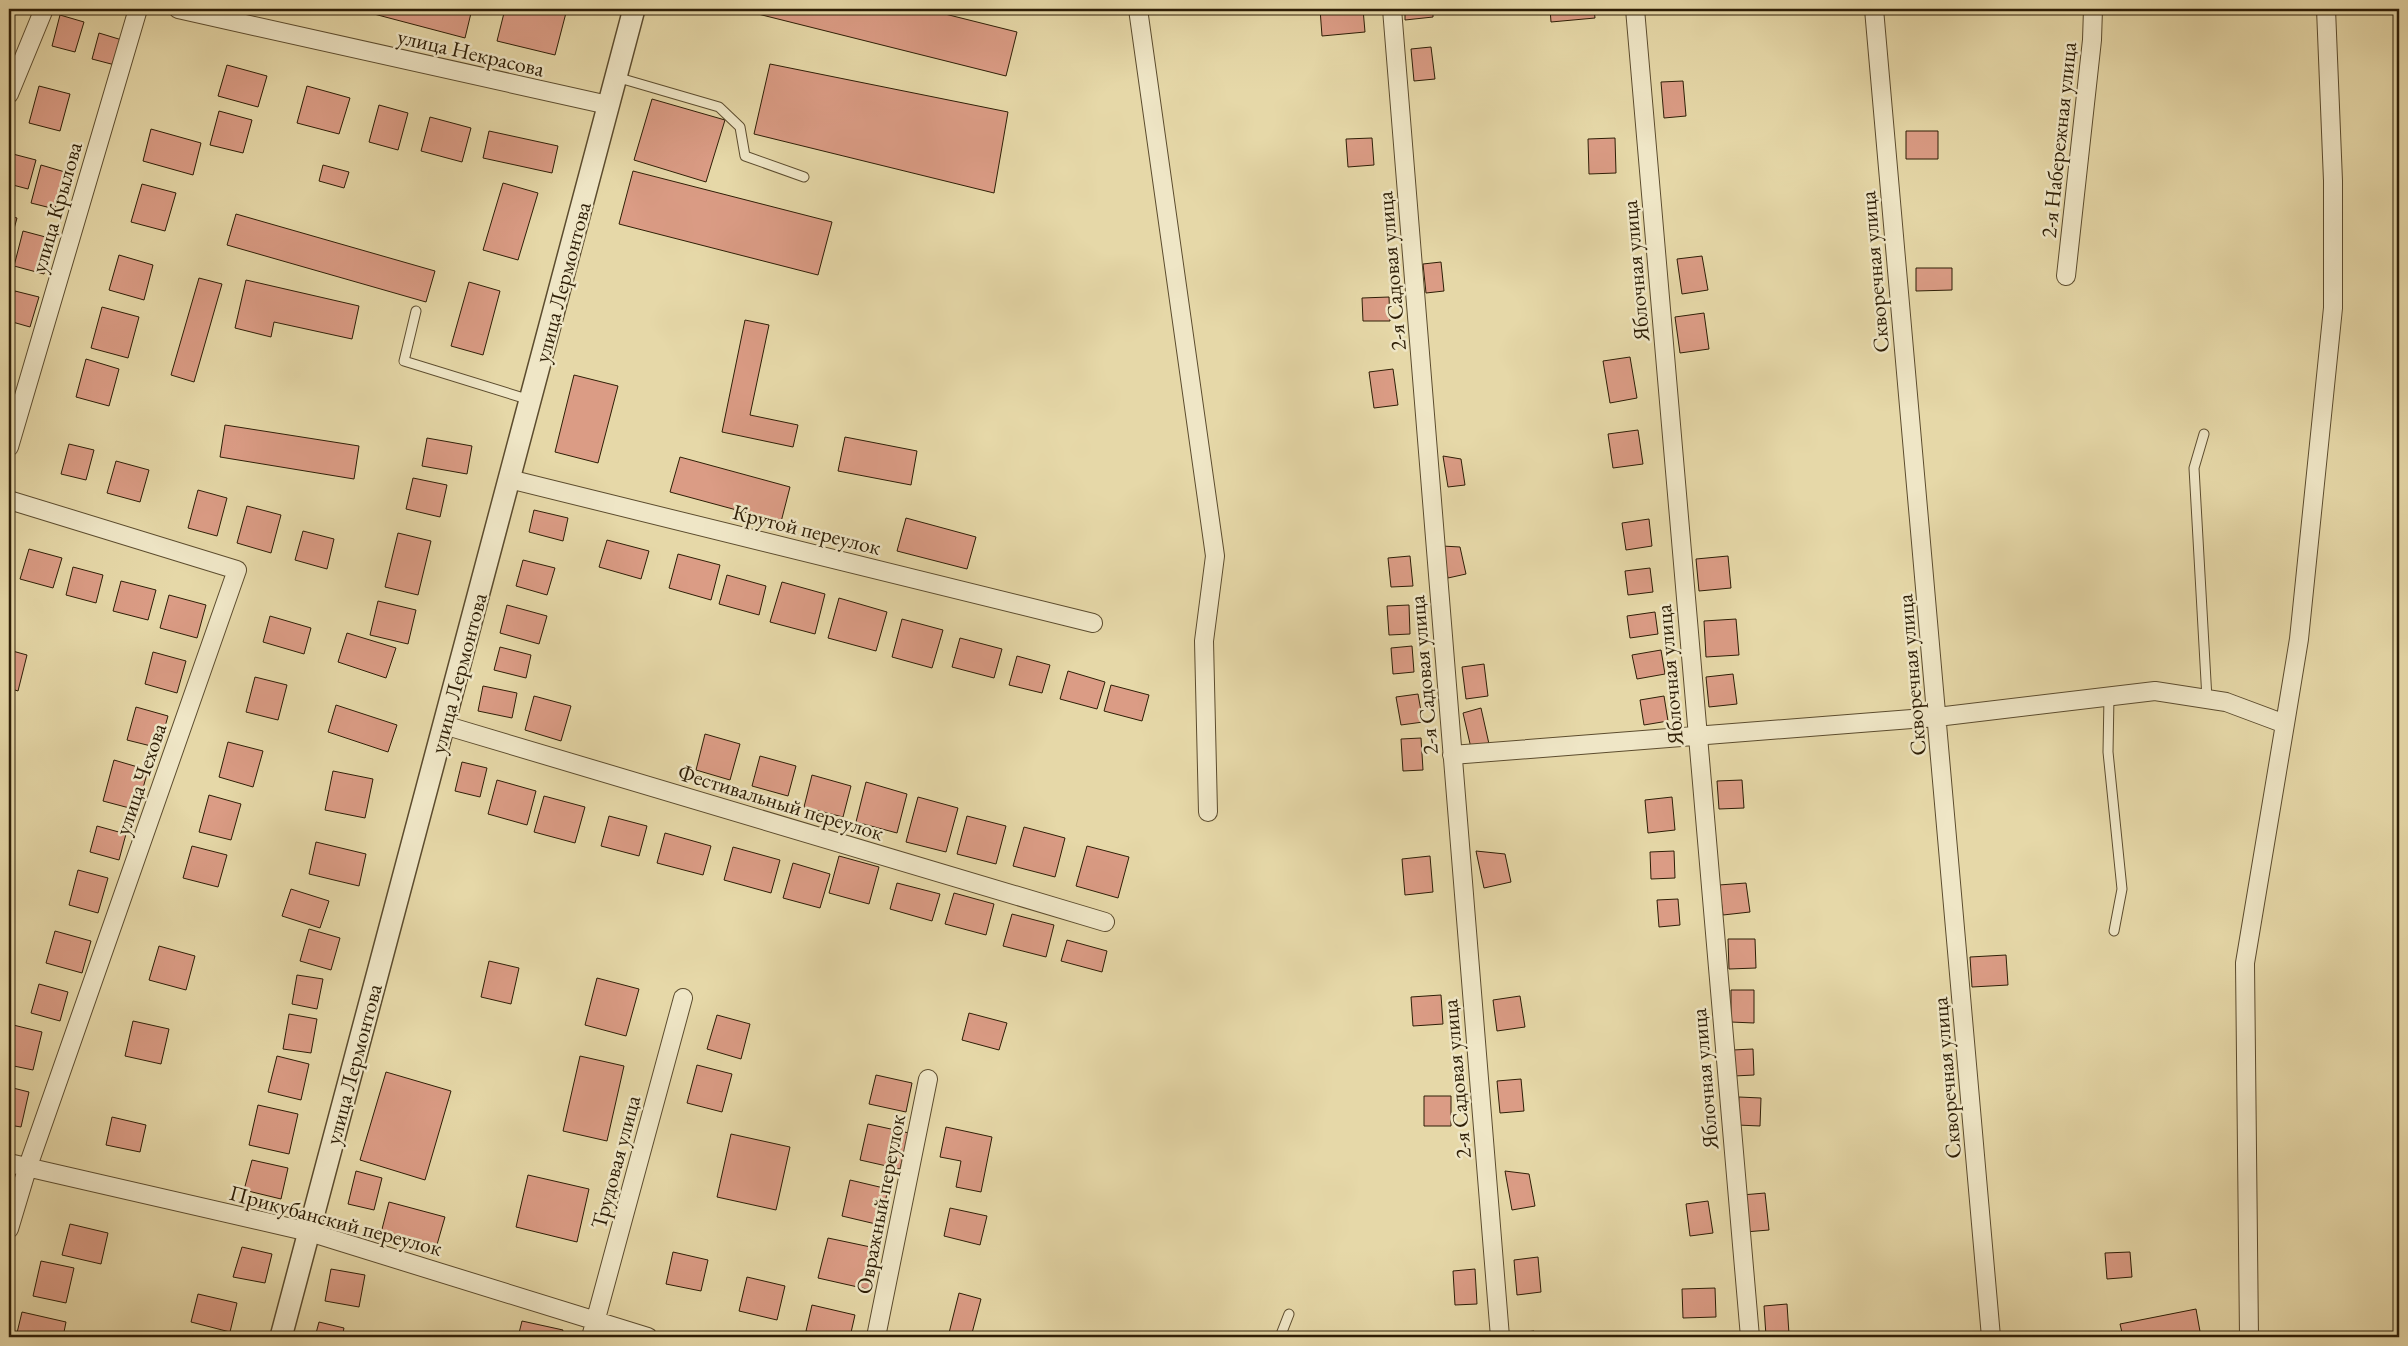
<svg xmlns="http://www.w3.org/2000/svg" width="2408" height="1346" font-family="'EB Garamond',serif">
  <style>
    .building { fill: #db9c85; stroke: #2e1e06 }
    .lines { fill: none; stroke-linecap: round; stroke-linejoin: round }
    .service-casing { stroke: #5c4c2e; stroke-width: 11 }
    .minor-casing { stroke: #5c4c2e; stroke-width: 20 }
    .tertiary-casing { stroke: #5c4c2e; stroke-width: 24 }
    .service { stroke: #efe6c6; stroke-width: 9 }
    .minor { stroke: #efe6c6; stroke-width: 18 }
    .tertiary { stroke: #efe6c6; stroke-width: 21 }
    .labels { text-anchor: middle; stroke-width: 5; stroke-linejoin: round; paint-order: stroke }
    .street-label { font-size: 22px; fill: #2e1e06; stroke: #efe6c6 }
  </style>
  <rect width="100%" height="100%" fill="#e6d8a8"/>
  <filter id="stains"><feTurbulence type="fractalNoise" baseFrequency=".004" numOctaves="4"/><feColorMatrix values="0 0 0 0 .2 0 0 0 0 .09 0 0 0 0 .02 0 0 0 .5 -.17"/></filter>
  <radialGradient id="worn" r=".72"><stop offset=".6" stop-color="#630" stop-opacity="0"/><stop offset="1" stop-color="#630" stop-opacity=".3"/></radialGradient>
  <path class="building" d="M355 9H472L465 38Z
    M505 9H567L555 55 497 41Z
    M738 9H925L1017 32 1006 76Z
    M1320 9H1363L1365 32 1322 36Z
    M1405 9H1433V17L1405 20Z
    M1550 9H1594L1595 18 1551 22Z
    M60 15 84 22 75 52 52 46Z
    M99 33 122 40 115 65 92 59Z
    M1431 47 1435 79 1414 81 1411 49Z
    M770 64 1008 112 994 193 754 134Z
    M227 65 267 76 258 107 218 96Z
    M1683 81 1686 116 1664 118 1661 82Z
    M39 86 70 94 60 131 29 123Z
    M307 86 350 98 339 134 297 123Z
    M652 99 725 120 706 182 634 160Z
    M379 105 408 113 398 150 369 142Z
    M219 111 252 120 243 153 210 145Z
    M430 117 471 128 462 162 421 151Z
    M151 129 201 143 193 175 143 161Z
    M489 131 558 146 552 173 483 158Z
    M1906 131H1938V159H1906Z
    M1372 138 1374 165 1348 167 1346 139Z
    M1615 138 1616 173 1589 174 1588 139Z
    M9 153 36 160 28 189 9 184Z
    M41 165 65 172 55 209 31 203Z
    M323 165 349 172 344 188 319 181Z
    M633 171 832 222 818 275 619 224Z
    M503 183 538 193 518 260 483 250Z
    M142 184 176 193 165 231 131 222Z
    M236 214 435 271 426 302 227 245Z
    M9 216 17 218 9 247Z
    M23 231 53 239 44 274 14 266Z
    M119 255 153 265 144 300 109 290Z
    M1702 256 1708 290 1682 294 1677 259Z
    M1441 262 1444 291 1426 293 1423 264Z
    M1916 268H1952V290L1916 291Z
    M199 278 222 284 194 382 171 375Z
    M246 280 359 306 352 339 274 322 271 337 235 328Z
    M469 282 500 291 483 355 451 346Z
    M15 291 39 297 30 327 9 321Z
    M1389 297 1390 321H1363L1362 298Z
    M102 307 139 317 128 358 91 348Z
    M1704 313 1709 349 1680 353 1675 317Z
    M745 320 769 325 750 415 798 425 793 447 722 432Z
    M9 357 14 358 9 378Z
    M1630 357 1637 398 1610 403 1603 361Z
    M86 359 119 369 109 406 76 397Z
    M1393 369 1398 405 1374 408 1369 372Z
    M574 375 618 386 598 463 555 452Z
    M225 425 359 446 354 479 220 457Z
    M1638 430 1643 464 1613 468 1608 434Z
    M845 437 917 451 911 485 838 471Z
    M427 438 472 446 467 474 422 466Z
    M69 444 94 450 86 480 61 474Z
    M1443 456 1461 459 1465 485 1448 487Z
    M680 457 790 487 781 522 670 492Z
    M116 461 149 470 140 502 107 493Z
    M413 478 447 485 440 517 406 509Z
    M198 490 227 498 217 536 188 528Z
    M247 506 281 515 271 553 237 543Z
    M534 510 568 518 563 541 529 532Z
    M906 518 976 537 967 569 897 551Z
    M1649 519 1652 546 1626 550 1622 523Z
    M303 531 334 539 327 569 295 560Z
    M398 533 431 541 418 595 385 587Z
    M607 540 649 551 641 579 599 567Z
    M1442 546 1460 547 1466 574 1448 578Z
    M29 549 62 558 53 588 20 579Z
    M678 554 720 565 711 600 669 588Z
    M1410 556 1413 586 1391 587 1388 558Z
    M1728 556 1731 588 1699 591 1696 559Z
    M523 560 555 568 547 595 516 586Z
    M73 567 103 575 96 603 66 595Z
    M1650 568 1653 592 1628 595 1625 571Z
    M727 575 766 586 759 615 719 604Z
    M121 581 156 590 148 620 113 611Z
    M782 582 825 594 815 634 770 622Z
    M169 595 206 605 197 638 160 628Z
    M839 598 887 612 876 651 828 638Z
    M378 601 416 610 408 644 370 635Z
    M507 605 547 616 539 644 500 633Z
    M1409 605 1410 634 1389 635 1387 606Z
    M1655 612 1658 634 1630 638 1627 616Z
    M270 616 311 628 304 654 263 642Z
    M902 619 943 630 932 668 892 657Z
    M1736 619 1739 655 1706 657 1704 621Z
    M347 633 396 648 386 678 338 662Z
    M960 638 1002 649 994 678 952 667Z
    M1412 646 1414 672 1393 674 1391 648Z
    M500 647 531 655 526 678 494 670Z
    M9 650 27 655 18 691 9 688Z
    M1661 650 1665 674 1637 679 1632 655Z
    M153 652 186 661 177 693 145 684Z
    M1017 656 1050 665 1042 693 1009 685Z
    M1484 664 1488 696 1466 699 1462 667Z
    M1068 671 1105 682 1097 709 1060 699Z
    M1733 674 1737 704 1709 707 1706 677Z
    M255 677 287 685 278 720 246 712Z
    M1111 685 1149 695 1142 721 1104 711Z
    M483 686 517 693 512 718 478 711Z
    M1418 694 1423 722 1401 725 1396 697Z
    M534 696 571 706 561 741 525 730Z
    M1664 696 1668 721 1644 725 1640 700Z
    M336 705 397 725 388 752 328 732Z
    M136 707 168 716 159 748 127 740Z
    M1481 708 1489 744 1471 748 1463 713Z
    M705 734 740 744 730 780 696 770Z
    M1421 738 1423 770 1403 771 1401 739Z
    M228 742 263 751 253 787 219 777Z
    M760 756 796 766 788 796 752 786Z
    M114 760 148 770 137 810 103 801Z
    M462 762 487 768 480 797 455 791Z
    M333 771 373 779 365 818 325 810Z
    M812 775 851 786 843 817 804 807Z
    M497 780 536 791 527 825 488 814Z
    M1742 780 1744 808 1719 809 1717 781Z
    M866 782 907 794 897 833 856 822Z
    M209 795 241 804 231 840 199 832Z
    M544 796 585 807 575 843 534 832Z
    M918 797 958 808 946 852 906 842Z
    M1672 797 1675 830 1648 833 1645 800Z
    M609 816 647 826 639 856 601 846Z
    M967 816 1006 826 996 864 957 854Z
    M97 826 126 834 119 860 90 852Z
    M1024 827 1065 838 1055 877 1013 866Z
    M665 833 711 846 703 875 657 863Z
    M316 842 366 854 359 886 309 874Z
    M192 846 227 855 218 887 183 878Z
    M1087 846 1129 857 1118 898 1076 886Z
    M733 847 780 860 771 893 724 880Z
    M1476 851 1505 854 1511 882 1484 888Z
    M1674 851 1675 878 1651 879 1650 852Z
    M839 856 879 867 869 904 829 893Z
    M1430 856 1433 892 1405 895 1402 859Z
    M793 863 830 874 820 908 783 898Z
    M78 870 108 878 98 913 69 905Z
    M897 883 940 894 932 921 890 909Z
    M1746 883 1750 912 1723 915 1719 885Z
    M291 889 329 901 320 928 282 916Z
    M954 893 994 904 986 935 945 924Z
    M1678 899 1680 925 1659 927 1657 900Z
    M1012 914 1054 925 1046 957 1003 946Z
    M309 929 340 938 331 970 300 961Z
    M55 931 91 941 82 973 46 963Z
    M1728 939H1755L1756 968 1729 969Z
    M1067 940 1107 951 1102 972 1061 961Z
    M159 946 195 956 186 990 149 980Z
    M2006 955 2008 985 1972 987 1970 957Z
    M489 961 519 968 511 1004 481 997Z
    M297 975 323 979 317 1009 292 1004Z
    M597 978 639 989 626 1036 585 1025Z
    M39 984 68 992 60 1021 31 1013Z
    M1731 990H1754V1023L1731 1022Z
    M1441 995 1443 1024 1413 1026 1411 997Z
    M1520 996 1525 1027 1497 1031 1493 1000Z
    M969 1013 1007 1023 999 1050 962 1040Z
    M289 1014 317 1019 311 1053 283 1049Z
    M717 1015 750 1024 741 1059 707 1049Z
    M133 1021 169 1029 161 1064 125 1056Z
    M9 1024 42 1032 33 1070 9 1065Z
    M1753 1049 1754 1075 1734 1076 1733 1050Z
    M277 1056 309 1064 301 1100 268 1092Z
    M580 1056 624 1066 607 1141 563 1131Z
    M697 1065 732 1074 722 1112 687 1103Z
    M386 1072 451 1091 425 1180 360 1160Z
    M876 1075 912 1083 906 1112 869 1104Z
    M1521 1079 1524 1111 1500 1113 1497 1081Z
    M9 1087 29 1092 21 1127 9 1125Z
    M1424 1096H1451V1126H1424Z
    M1739 1097 1761 1098 1760 1126 1737 1125Z
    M258 1105 298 1114 289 1154 249 1145Z
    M112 1117 146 1125 140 1152 106 1145Z
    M868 1124 909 1133 900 1169 860 1160Z
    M946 1127 992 1137 981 1192 956 1187 961 1161 940 1157Z
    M731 1134 790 1147 776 1210 717 1197Z
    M252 1160 288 1168 281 1199 244 1190Z
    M356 1171 382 1178 374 1210 348 1204Z
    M1505 1171 1529 1174 1535 1206 1512 1210Z
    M528 1175 589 1189 577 1242 516 1227Z
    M850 1180 888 1189 880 1225 842 1216Z
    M1765 1193 1769 1230 1745 1232 1742 1195Z
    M1708 1201 1713 1233 1690 1236 1686 1204Z
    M389 1202 445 1217 436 1248 381 1233Z
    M950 1208 987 1216 980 1245 944 1236Z
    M70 1224 108 1233 101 1264 62 1255Z
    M828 1238 880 1249 871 1290 818 1278Z
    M242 1247 272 1254 265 1283 233 1277Z
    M673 1252 708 1260 701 1291 666 1284Z
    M2130 1252 2132 1277 2107 1279 2105 1253Z
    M1538 1257 1541 1292 1517 1295 1514 1260Z
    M41 1261 74 1268 66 1303 33 1296Z
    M331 1269 365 1275 359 1307 325 1301Z
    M1475 1269 1477 1304 1455 1305 1453 1271Z
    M747 1277 785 1286 777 1320 739 1311Z
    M1715 1288 1716 1317 1683 1318 1682 1289Z
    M959 1293 981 1299 971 1337H948Z
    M198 1294 237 1303 230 1332 191 1322Z
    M1787 1304 1789 1334 1766 1336 1764 1306Z
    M812 1305 855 1315 850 1337H831L806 1331Z
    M2196 1309 2201 1337H2123L2120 1324Z
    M22 1312 66 1322 63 1337H16Z
    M522 1321 563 1330 561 1337H518Z
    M319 1322 344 1328 342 1337H315Z
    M1534 1331 1535 1337H1518V1333Z
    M1716 1332 1717 1337H1687V1335Z"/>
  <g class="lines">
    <g class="service-casing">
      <path id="service" d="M616 77 719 107 740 127 745 156 804 177
        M416 311 404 361 530 400
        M2204 434 2194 468 2207 699
        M2109 696 2108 752 2122 889 2114 931
        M1280 1337 1289 1314"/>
    </g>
    <g class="minor-casing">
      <path id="minor" d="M178 9 608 105
        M1138 9 1215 556 1204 641 1208 812
        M1392 9 1500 1337
        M1635 9 1750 1337
        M1874 9 1991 1337
        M9 94 44 9
        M2066 276 2092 40 2093 9
        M9 447 138 9
        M509 479 1093 623
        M9 500 237 570 27 1169 9 1229
        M2285 724 2299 639 2333 308V181L2326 9
        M444 725 1105 922
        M1452 755 1937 717 2155 691 2226 702 2285 724 2245 963 2249 1337
        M9 1163 309 1232 648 1337
        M591 1337 683 998
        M876 1337 928 1079"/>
    </g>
    <g class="tertiary-casing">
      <path id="tertiary" d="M281 1337 634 9"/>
    </g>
    <use href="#service" class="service"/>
    <use href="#minor" class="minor"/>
    <use href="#tertiary" class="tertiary"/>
  </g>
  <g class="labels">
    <g class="street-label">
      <text transform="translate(471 52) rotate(13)" y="8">улица Некрасова</text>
      <text transform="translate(2058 140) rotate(-84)" y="8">2-я Набережная улица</text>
      <text transform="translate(56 207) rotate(-74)" y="8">улица Крылова</text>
      <text transform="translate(1391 271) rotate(-95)" y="8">2-я Садовая улица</text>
      <text transform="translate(1635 271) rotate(-95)" y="8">Яблочная улица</text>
      <text transform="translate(1874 272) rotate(-95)" y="8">Скворечная улица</text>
      <text transform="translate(562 282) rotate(-75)" y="8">улица Лермонтова</text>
      <text transform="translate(807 529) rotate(14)" y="8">Крутой переулок</text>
      <text transform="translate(458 673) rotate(-75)" y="8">улица Лермонтова</text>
      <text transform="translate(1423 675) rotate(-95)" y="8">2-я Садовая улица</text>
      <text transform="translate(1669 675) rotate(-95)" y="8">Яблочная улица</text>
      <text transform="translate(1911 675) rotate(-95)" y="8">Скворечная улица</text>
      <text transform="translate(140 779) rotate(-71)" y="8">улица Чехова</text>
      <text transform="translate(781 802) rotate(17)" y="8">Фестивальный переулок</text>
      <text transform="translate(353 1064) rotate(-75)" y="8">улица Лермонтова</text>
      <text transform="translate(1946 1078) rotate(-95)" y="8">Скворечная улица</text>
      <text transform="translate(1456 1079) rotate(-95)" y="8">2-я Садовая улица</text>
      <text transform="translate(1704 1079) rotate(-95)" y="8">Яблочная улица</text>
      <text transform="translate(615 1162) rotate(-75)" y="8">Трудовая улица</text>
      <text transform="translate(880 1204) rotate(-79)" y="8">Овражный переулок</text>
      <text transform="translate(336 1220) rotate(15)" y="8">Прикубанский переулок</text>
    </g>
  </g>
  <rect width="2408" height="1346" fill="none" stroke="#e6d8a8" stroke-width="30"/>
  <rect x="10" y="10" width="2388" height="1326" fill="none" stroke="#2e1e06" stroke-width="2.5"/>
  <rect x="15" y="15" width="2378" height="1316" fill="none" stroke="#2e1e06"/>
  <rect width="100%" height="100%" filter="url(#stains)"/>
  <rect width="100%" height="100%" fill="url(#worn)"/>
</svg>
